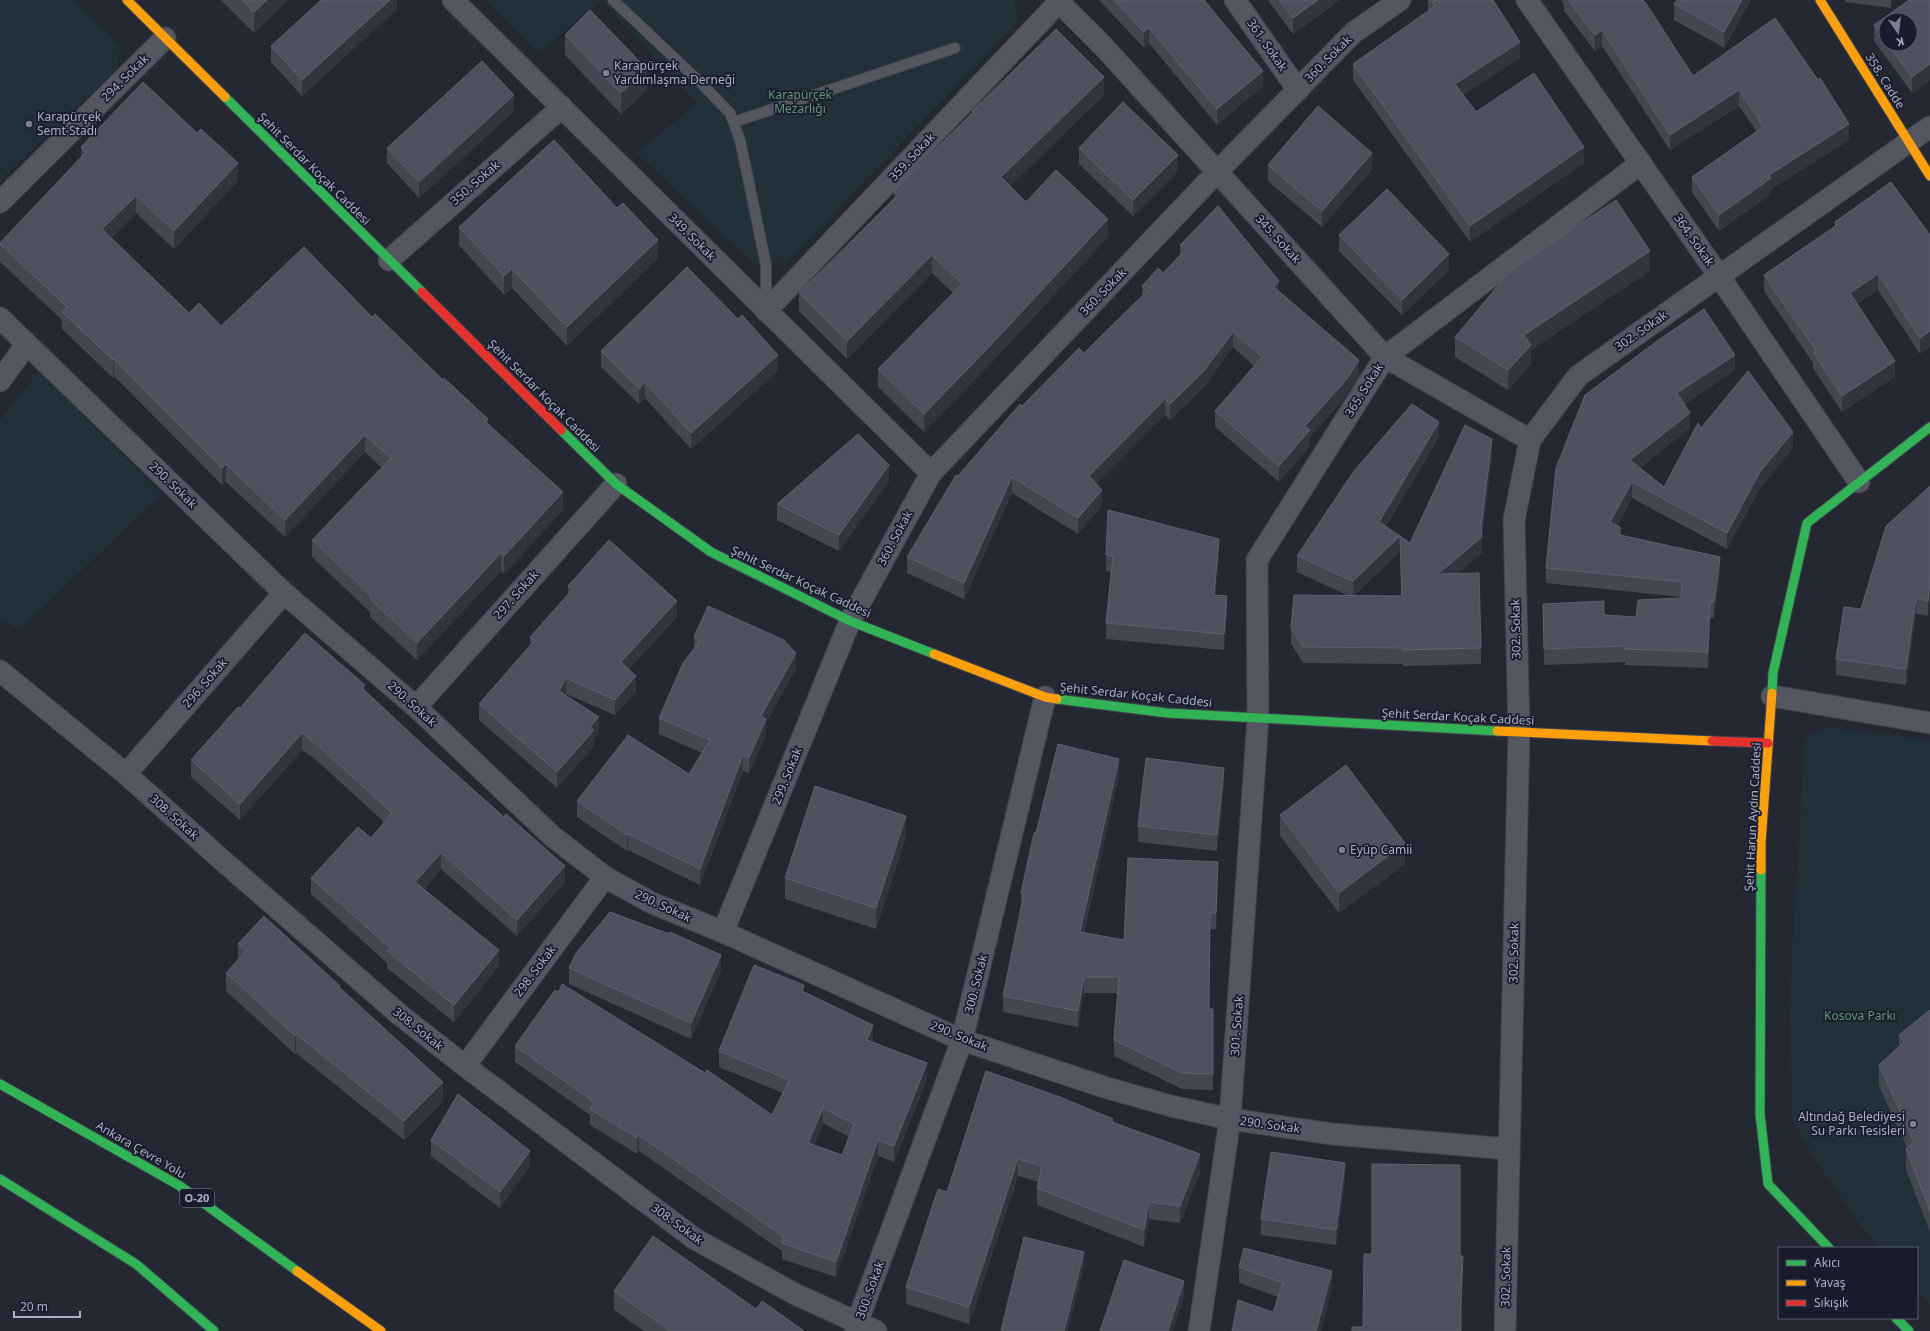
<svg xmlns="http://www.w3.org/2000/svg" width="1930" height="1331" font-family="'Noto Sans',sans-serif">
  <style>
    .green { fill: #213039 }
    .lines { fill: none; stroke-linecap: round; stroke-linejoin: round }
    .lane-casing { stroke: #40434c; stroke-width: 12 }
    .street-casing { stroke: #40434c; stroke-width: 23 }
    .fast-casing { stroke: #40434c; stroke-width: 11 }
    .slow-casing { stroke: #40434c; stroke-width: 11 }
    .jam-casing { stroke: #40434c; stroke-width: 11 }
    .lane { stroke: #545662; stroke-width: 10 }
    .street { stroke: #545662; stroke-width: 21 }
    .fast { stroke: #30b455; stroke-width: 9 }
    .slow { stroke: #ff9f0a; stroke-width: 9 }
    .jam { stroke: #e5322d; stroke-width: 9 }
    .wall { fill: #444652; fill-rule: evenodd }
    .shaded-wall { fill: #323540 }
    .building { fill: #4f515e; stroke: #5e606e; fill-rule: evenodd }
    .poi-dot { fill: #7c8093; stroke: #181c2d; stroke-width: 1.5 }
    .labels { text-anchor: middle; stroke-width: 3.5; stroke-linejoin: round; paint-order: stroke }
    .shield { fill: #181c2d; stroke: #808498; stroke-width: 1 }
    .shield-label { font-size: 11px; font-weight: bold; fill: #acb0c6 }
    .street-label { font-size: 12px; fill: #acb0c6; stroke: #181c2d }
    .poi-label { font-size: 12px; fill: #acb0c6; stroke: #181c2d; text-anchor: start }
    .park-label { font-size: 12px; fill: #62987a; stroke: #181c2d }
  </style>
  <rect width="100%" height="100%" fill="#242833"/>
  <path class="green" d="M0 0H72L120 45 117 69 0 180Z
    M485 0H1014L1017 22 787 263 755 265 636 153 697 103 602 1 539 53Z
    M38 371 162 494 19 630 0 619V420Z
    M1826 727 1930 740V1305L1917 1290V1248H1880L1862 1228 1814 1159 1792 1118 1789 1005 1805 737Z"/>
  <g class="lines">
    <g class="lane-casing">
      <path id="lane" d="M613 0 701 83 730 113 740 140 766 265V307
        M734 122 955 48"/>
    </g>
    <g class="street-casing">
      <path id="street" d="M453 0 931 473
        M1057 0 1103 46 1385 357 1530 440
        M1235 0 1298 90
        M1527 0 1719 276 1859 482
        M0 202 165 38
        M389 260 562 107
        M766 311 1059 2
        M0 318 284 593 416 707 552 836 605 877 652 903 723 932 962 1040 1104 1087 1171 1106 1230 1119 1332 1134 1509 1149
        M0 381 26 345
        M0 671 126 774 222 860 400 1015 465 1066 695 1239 795 1294 876 1331
        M1772 696 1930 723
        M416 707 616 484
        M126 774 284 593
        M723 932 850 621 931 473 1217 172 1353 33 1400 0
        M465 1066 605 877
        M856 1331 857 1323 962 1040 1045 697
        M1199 1331 1230 1119 1258 718 1257 560 1385 357 1641 163
        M1505 1331 1519 732 1514 520 1530 440 1578 376 1930 127"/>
    </g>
    <g class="fast-casing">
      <path id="fast" d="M225 97 422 292
        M561 430 616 484 711 552 850 621 934 654
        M1772 693 1773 673 1807 523 1930 427
        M1057 699 1167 713 1497 731
        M1761 870 1760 1114 1768 1184 1829 1248
        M0 1084 180 1186 297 1271
        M0 1179 136 1264 214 1331
        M1896 1318 1909 1331"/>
    </g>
    <g class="slow-casing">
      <path id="slow" d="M127 0 225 97
        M1820 0 1930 176
        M934 654 1045 697 1057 699
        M1497 731 1712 741
        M1761 870V843L1772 693
        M297 1271 381 1331"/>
    </g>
    <g class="jam-casing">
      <path id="jam" d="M422 292 561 430
        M1712 741 1768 743"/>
    </g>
    <use href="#lane" class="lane"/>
    <use href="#street" class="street"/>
    <use href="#fast" class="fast"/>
    <use href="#slow" class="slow"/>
    <use href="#jam" class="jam"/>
  </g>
  <path class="wall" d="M221 0H288L254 33Z
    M397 0V9L302 96 271 62V46Z
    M1099 0H1204L1263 86 1217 125 1149 43 1144 48Z
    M1268 0H1340L1293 34Z
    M1428 0H1493L1520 58 1463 95 1476 112 1584 163 1470 242 1353 80V64L1428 11Z
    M1561 0H1643L1693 76 1775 18 1849 140 1771 189V194L1719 231 1692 192V177L1757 132 1739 106 1670 150 1602 46 1595 51 1564 11V5Z
    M1751 0 1724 48 1674 20V4Z
    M1845 0H1892L1891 8 1845 2Z
    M1930 0V80L1912 93 1874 41V25ZM1886 20 1910 44H1886Z
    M565 35 647 90 621 114 565 55Z
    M1104 95 1010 186 1026 202 1108 237 989 365 924 432 878 387V369L953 293 932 273 847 359 799 311V293L894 198V191L972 113V111Z
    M514 111 419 198 387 163V148Z
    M81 147 238 181 174 249 136 213 111 238 189 313 221 326 372 317 488 423 563 510 504 574 501 571 417 660 370 617V612L312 557V540L382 468 365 452 285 537 226 482 222 485 114 376 113 378 62 329V320L0 262V243L81 157Z
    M1079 148 1178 171 1133 216 1079 164Z
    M1268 165 1372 169 1322 227 1268 181Z
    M1835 222 1930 235 1920 354 1878 290 1857 304 1895 377 1842 412 1813 368V363L1764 291V275L1835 226Z
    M459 227 658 258 567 346 512 288 504 295 459 245Z
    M1339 235 1449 270 1402 315 1339 251Z
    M1180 245 1279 291 1359 376 1347 395 1310 437V446L1279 482 1215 427V411L1254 366 1233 347 1203 388 1170 420 1165 415 1096 484 1102 506 1078 534 1012 493 964 599 907 573V557L958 476 1022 406 1084 353 1142 297V286L1163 273 1180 255Z
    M1650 271 1531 350V364L1508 390 1455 357V337Z
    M601 351 778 371 691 449 645 398 639 404 601 367Z
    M1735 370 1685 404 1690 428 1640 468 1664 487 1701 428 1793 448 1760 488 1727 549 1632 498 1617 526 1620 535 1720 573 1714 618H1710L1708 668 1625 665V662L1544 665 1543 604 1604 615 1636 617 1681 598V597L1546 583V568L1556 468Z
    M1439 437 1386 526 1400 551 1354 596H1401L1400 536 1410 543 1492 455 1482 537V553L1458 573 1481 648V664L1403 666V664L1303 663 1291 644V628L1349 596 1297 572V556Z
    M1930 480V597L1928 616 1916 614 1906 685 1836 675V659L1861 609 1930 486Z
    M889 481 839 551 777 520V504Z
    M1106 555H1219L1215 595 1227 612 1224 650 1106 639V623L1111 572 1106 571Z
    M568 586 677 617 629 669 636 692 615 715 566 694V695L599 733 594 738V746L557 788 479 720V704L530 646V637L568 595Z
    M694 637 796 669 766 722V735L749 773 743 771 700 885 628 850 627 851 577 817V801L689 774 702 753 659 734V718L694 648Z
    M365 691 565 882 517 936 441 869 424 889 499 966 454 1022 387 968V963L311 894V878L371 838 384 822 315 759 302 750 240 820 191 777V760L240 708Z
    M1119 775 1084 933 1124 940 1218 878 1216 929H1210L1209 1009H1213V1090L1182 1089 1114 1056V1040L1118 993H1084L1078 1027 1003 1012V996L1021 909V893L1036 833Z
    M1224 784 1217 851 1138 842V826Z
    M1280 815 1405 864 1339 913 1280 836Z
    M906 837 876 929 785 899V878Z
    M238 944 340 988 443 1101 404 1140 296 1053 295 1054 226 991V973L238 959Z
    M569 968 721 971 691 1039 569 984Z
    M804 992 873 1041 872 1042 927 1079 894 1162 878 1156 836 1277 782 1259V1251L639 1151 637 1154 590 1125V1115L515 1062V1046L772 1115 783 1093 719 1067V1051ZM823 1123 849 1137 842 1155 814 1145Z
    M1930 1010V1232L1906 1170V1149L1907 1148 1879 1086V1065L1899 1047V1035Z
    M986 1071 1113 1122 1200 1172 1180 1223 1149 1219 1144 1247 1037 1205V1188L1038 1182 1018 1176 969 1324 906 1304V1287L947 1192Z
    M431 1140 530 1166 500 1208 431 1156Z
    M1345 1179 1336 1245 1261 1235V1219Z
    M1239 1267 1332 1287 1278 1297 1239 1283Z
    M614 1291 756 1309 804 1331H644L614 1310Z"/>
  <path class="shaded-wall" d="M267 0H288L254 33V12Z
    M390 0H397V9L302 96V80Z
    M1318 0H1340L1293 34V18Z
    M1742 0H1751L1724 48V32Z
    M1891 0H1892L1891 8Z
    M1149 28V43L1144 48V32Z
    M1602 30V46L1595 51V35Z
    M1520 42V58L1455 100V84Z
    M1930 64V80L1912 93V77Z
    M647 69V90L621 114V93Z
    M1263 71V86L1217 125V109Z
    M1104 77V95L1001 195V177Z
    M1739 90V106L1670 150V135Z
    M514 95V111L419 198V182Z
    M1849 124V140L1771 189V194L1719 231V215L1769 175Z
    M1584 147V163L1470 242V226Z
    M1372 153V169L1322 227V211Z
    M1178 155V171L1133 216V200Z
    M238 163V181L174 249V231Z
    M136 196V213L102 247V229Z
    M1108 219V237L989 365 924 432V414Z
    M658 240V258L567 346V327Z
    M1650 251V271L1531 350V364L1508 390V370L1524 335Z
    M1449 254V270L1402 315V300Z
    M932 255V273L847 359V341Z
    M512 269V288L504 295V276Z
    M1878 274V290L1850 309V293Z
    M1279 281V297L1274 287Z
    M1930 331V347L1920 354V338Z
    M1233 332V347L1203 388 1170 420V404Z
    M778 355V371L691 449V433Z
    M1735 355V370L1677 409V393Z
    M114 359V376L113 378V360Z
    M1359 360V376L1347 395 1310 437V446L1279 482V466L1305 426Z
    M1895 361V377L1842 412V396Z
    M645 382V398L639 404V389Z
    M1165 399V415L1089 492V476Z
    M1690 413V428L1630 476V460Z
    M1439 422V437L1379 537V522Z
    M1793 432V448L1760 488 1727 549V533L1760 472Z
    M365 435V452L285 537V520Z
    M1492 439V455L1482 537V553L1438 590V574L1481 527Z
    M226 464V482L222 485V468Z
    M889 465V481L839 551V535Z
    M1012 477V493L964 599V583Z
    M1632 482V498L1610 538V522Z
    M1102 490V506L1078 534V518Z
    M563 492V510L504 574V556Z
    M1400 536V551L1353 597V581Z
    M1219 539V555L1214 611V595Z
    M501 553V571L417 660V643Z
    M1720 557V573L1714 618V602Z
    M1930 581V597L1928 616V601Z
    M1227 596V612L1224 650V634Z
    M1916 598V614L1906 685V669Z
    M677 601V617L621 678V662Z
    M1710 602V618L1708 668V652Z
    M796 653V669L766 722V735L749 773V758L761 716Z
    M636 676V692L615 715V700Z
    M566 678V694L559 707V691Z
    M365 685V701L362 688Z
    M599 717V733L594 738V746L557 788V772L590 727Z
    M302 733V750L240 820V804Z
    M743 755V771L700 885V869Z
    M1119 759V775L1080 948V932Z
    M1224 768V784L1217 851V835Z
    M906 816V837L876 929V908Z
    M628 834V850L627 851V835Z
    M1405 843V864L1339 913V893Z
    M441 853V869L415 898V882Z
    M1218 862V878L1216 929V913Z
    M565 866V882L517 936V920Z
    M499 950V966L454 1022V1005Z
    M721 955V971L691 1039V1023Z
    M1084 977V993L1078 1027V1011Z
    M804 985V1001L802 991Z
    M873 1025V1041L867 1056V1040Z
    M296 1034V1053L295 1054V1036Z
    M927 1063V1079L894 1162V1146Z
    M443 1082V1101L404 1140V1121Z
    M823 1108V1123L808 1159V1143Z
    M639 1135V1151L637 1154V1138Z
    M878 1140V1156L836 1277V1262Z
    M530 1151V1166L500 1208V1192Z
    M1200 1154V1172L1180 1223V1206Z
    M1018 1159V1176L969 1324V1307Z
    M1345 1163V1179L1336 1245V1230Z
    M1149 1202V1219L1144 1247V1230Z
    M1084 1252V1268L1068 1331H1064Z
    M1463 1256V1272L1461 1316V1300Z
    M1332 1271V1287L1321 1331H1316Z
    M1184 1281V1297L1173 1331H1168Z"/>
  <path class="building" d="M242 0H267L254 12Z
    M321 0H390L302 80 271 46Z
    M1114 0H1204L1263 71 1217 109 1149 28 1144 32Z
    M1279 0H1318L1293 18Z
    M1431 0H1493L1520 42 1455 84 1476 112 1534 73 1584 147 1470 226 1353 64 1435 6Z
    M1568 0H1643L1647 5 1693 76 1775 18 1818 80 1820 78 1849 124 1769 175 1771 178 1719 215 1692 177 1763 127 1758 118 1739 90 1670 135 1602 30 1595 35Z
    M1677 0H1742L1724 32 1674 4Z
    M1909 0H1930V64L1912 77 1887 44H1910V20H1886V42L1874 25Z
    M590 10 647 69 621 93 565 35Z
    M1056 29 1104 77 1001 177 1026 202 1056 170 1108 219 989 347 924 414 878 369 962 284 932 255 847 341 799 293 898 195 894 191 973 112 972 111Z
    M482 61 514 95 419 182 387 148Z
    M143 82 197 133 201 129 238 163 174 231 136 196 102 229 189 313 199 303 221 326 304 247 372 317 375 314 443 380 444 378 488 419 486 422 563 492 504 556 501 553 417 643 370 599 372 597 312 540 391 458 365 435 285 520 226 464 222 468 114 359 113 360 62 312 67 307 0 244V243L86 152 81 147Z
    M1123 102 1178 155 1133 200 1079 148Z
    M1318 106 1372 153 1322 211 1268 165Z
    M554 140 617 208 623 203 658 240 567 327 512 269 504 276 459 227Z
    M1891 182 1930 235V331L1920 338 1878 274 1850 293 1895 361 1842 396 1813 352 1816 350 1792 316 1793 315 1792 316 1764 275 1837 225 1835 222Z
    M1387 189 1449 254 1402 300 1339 235Z
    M1616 200 1650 251 1524 335 1531 345 1508 370 1455 337 1512 269Z
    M1218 206 1279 281 1274 287 1359 360 1347 379 1305 426 1310 430 1279 466 1215 411 1262 357 1233 332 1203 372 1170 404 1165 399 1089 476 1102 490 1078 518 1012 477 964 583 907 557 956 475 958 476 1020 404 1022 406 1079 348 1084 353 1147 291 1142 286 1158 268 1163 273 1185 250 1180 245Z
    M687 267 738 319 742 315 778 355 691 433 645 382 639 389 601 351Z
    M1704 309 1735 355 1677 393 1690 413 1630 460 1664 487 1698 423 1701 428 1748 371 1793 432 1760 472 1727 533 1632 482 1610 522 1620 527V535L1720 557 1714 602H1710L1708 652 1625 649V646L1544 649 1543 604 1604 601V615L1636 617 1638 600 1681 598 1682 582 1546 568 1556 468 1585 395 1657 341Z
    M1412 404 1439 422 1379 522 1400 536 1353 581 1297 556 1354 471Z
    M1465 425 1492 439 1481 527 1482 537 1438 574 1479 573 1481 648 1403 650V648L1303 647 1291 628 1294 595 1402 596 1400 536 1410 543Z
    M858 434 889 465 839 535 777 504Z
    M1930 486V581L1928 601 1916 598 1906 669 1836 659 1844 607 1861 609 1886 526Z
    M1108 510 1219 539 1214 595 1227 596 1224 634 1106 623 1113 556 1106 555Z
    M609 540 677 601 621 662 636 676 615 700 566 678 559 691 599 717 590 727 594 730 557 772 479 704 534 641 530 637 572 590 568 586Z
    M708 606 784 640 796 653 761 716 766 719 749 758 743 755 700 869 628 834 627 835 577 801 628 735 689 774 710 740 659 718 683 663 699 642 694 637Z
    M305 633 365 685 362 688 422 744 504 817 506 814 565 866 517 920 441 853 415 882 499 950 454 1005 387 951 390 948 311 878 358 827 371 838 392 813 315 743 302 733 240 804 191 760 238 707 240 708Z
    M1058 744 1119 759 1080 932 1124 940 1128 858 1218 862 1216 913H1210L1209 1009H1213V1074L1182 1073 1114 1040 1119 977H1084L1078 1011 1003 996 1024 893H1021L1034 833H1036Z
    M1146 758 1224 768 1217 835 1138 826Z
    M1346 765 1405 843 1339 893 1280 815Z
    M815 786 906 816 876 908 785 878Z
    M610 912 669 934 670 932 721 955 691 1023 569 968 576 953Z
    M264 916 340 986 339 987 443 1082 404 1121 296 1034 295 1036 226 973 246 951 238 944Z
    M754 965 804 985 802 991 873 1025 867 1040 927 1063 894 1146 878 1140 836 1262 782 1243 784 1237 639 1135 637 1138 590 1109 594 1102 515 1046 555 990 559 992 562 984 705 1073 707 1070 772 1115 789 1080 719 1051ZM823 1108 854 1124 842 1155 808 1143Z
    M1930 1010V1211L1906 1149 1914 1142 1879 1065 1904 1042 1899 1035Z
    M986 1071 1060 1097 1113 1119 1112 1122 1200 1154 1180 1206 1149 1202 1144 1230 1037 1188 1042 1166 1018 1159 969 1307 906 1287 938 1189 947 1192Z
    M458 1094 530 1151 500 1192 431 1140Z
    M1271 1152 1345 1163 1336 1230 1261 1219Z
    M1372 1164 1460 1165V1256H1463L1461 1300V1331H1352V1327H1363L1364 1254H1372Z
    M653 1236 756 1309 762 1301 804 1331H670L614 1291Z
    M1024 1237 1084 1252 1064 1331H1006L1001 1330Z
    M1244 1248 1332 1271 1316 1331H1232L1238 1300 1273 1312 1283 1283 1239 1267Z
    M1124 1260 1184 1281 1168 1331H1100Z"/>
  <g class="poi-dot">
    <circle cx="606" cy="73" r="4"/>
    <circle cx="29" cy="124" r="4"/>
    <circle cx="1342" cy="850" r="4"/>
    <circle cx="1913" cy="1124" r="4"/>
  </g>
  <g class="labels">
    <rect class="shield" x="180" y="1189" width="34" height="18" rx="3"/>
    <g class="shield-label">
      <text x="197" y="1202">O-20</text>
    </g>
    <g class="street-label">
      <text transform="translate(1267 45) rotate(55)" y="4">361. Sokak</text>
      <text transform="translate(1328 59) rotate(-45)" y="4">360. Sokak</text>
      <text transform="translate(125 78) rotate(-45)" y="4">294. Sokak</text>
      <text transform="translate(1885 81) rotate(58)" y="4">358. Cadde</text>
      <text transform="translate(912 157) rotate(-47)" y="4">359. Sokak</text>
      <text transform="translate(314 169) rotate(45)" y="4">Şehit Serdar Koçak Caddesi</text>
      <text transform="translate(475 183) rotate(-41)" y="4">350. Sokak</text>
      <text transform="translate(692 237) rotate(45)" y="4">349. Sokak</text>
      <text transform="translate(1278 239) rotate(48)" y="4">345. Sokak</text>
      <text transform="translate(1694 240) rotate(55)" y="4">364. Sokak</text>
      <text transform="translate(1103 292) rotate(-46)" y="4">360. Sokak</text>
      <text transform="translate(1641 331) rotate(-35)" y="4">302. Sokak</text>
      <text transform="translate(1364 390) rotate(-58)" y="4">365. Sokak</text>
      <text transform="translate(544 396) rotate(45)" y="4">Şehit Serdar Koçak Caddesi</text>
      <text transform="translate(173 485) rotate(44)" y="4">290. Sokak</text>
      <text transform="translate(895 538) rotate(-62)" y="4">360. Sokak</text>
      <text transform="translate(801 582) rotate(25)" y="4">Şehit Serdar Koçak Caddesi</text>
      <text transform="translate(516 595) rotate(-48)" y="4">297. Sokak</text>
      <text transform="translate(1516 629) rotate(-91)" y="4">302. Sokak</text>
      <text transform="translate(205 683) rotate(-49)" y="4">296. Sokak</text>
      <text transform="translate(1136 695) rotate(6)" y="4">Şehit Serdar Koçak Caddesi</text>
      <text transform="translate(412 704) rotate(42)" y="4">290. Sokak</text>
      <text transform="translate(1458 717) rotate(3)" y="4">Şehit Serdar Koçak Caddesi</text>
      <text transform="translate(787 776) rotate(-68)" y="4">299. Sokak</text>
      <text transform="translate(174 817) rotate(42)" y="4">308. Sokak</text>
      <text transform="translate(1753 817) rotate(-87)" y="4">Şehit Harun Aydın Caddesi</text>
      <text transform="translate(663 906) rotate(25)" y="4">290. Sokak</text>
      <text transform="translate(1514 953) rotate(-89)" y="4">302. Sokak</text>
      <text transform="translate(535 971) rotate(-53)" y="4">298. Sokak</text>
      <text transform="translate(976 984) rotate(-76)" y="4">300. Sokak</text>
      <text transform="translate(1237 1026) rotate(-86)" y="4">301. Sokak</text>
      <text transform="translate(418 1029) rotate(39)" y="4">308. Sokak</text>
      <text transform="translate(959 1036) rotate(22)" y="4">290. Sokak</text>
      <text transform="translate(1270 1125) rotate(8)" y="4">290. Sokak</text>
      <text transform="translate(141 1150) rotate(30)" y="4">Ankara Çevre Yolu</text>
      <text transform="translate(677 1224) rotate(36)" y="4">308. Sokak</text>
      <text transform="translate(1506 1277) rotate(-89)" y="4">302. Sokak</text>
      <text transform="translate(870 1290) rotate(-70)" y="4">300. Sokak</text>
    </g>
    <g class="poi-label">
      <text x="614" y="70">Karapürçek<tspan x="614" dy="14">Yardımlaşma Derneği</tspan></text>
      <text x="37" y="121">Karapürçek<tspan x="37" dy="14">Semt Stadı</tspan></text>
      <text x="1350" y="854">Eyüp Camii</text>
      <text x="1905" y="1121" text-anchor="end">Altındağ Belediyesi<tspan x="1905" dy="14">Su Parkı Tesisleri</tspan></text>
    </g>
    <g class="park-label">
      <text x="800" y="99">Karapürçek<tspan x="800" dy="14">Mezarlığı</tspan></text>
      <text x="1860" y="1020">Kosova Parkı</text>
    </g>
  </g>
  <rect x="1778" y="1247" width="140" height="72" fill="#181c2d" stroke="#53576a"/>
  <rect x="1786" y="1260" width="20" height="6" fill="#30b455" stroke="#53576a"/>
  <text x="1814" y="1267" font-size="12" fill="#acb0c6">Akıcı</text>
  <rect x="1786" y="1280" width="20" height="6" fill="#ff9f0a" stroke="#53576a"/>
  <text x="1814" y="1287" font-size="12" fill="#acb0c6">Yavaş</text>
  <rect x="1786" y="1300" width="20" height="6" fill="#e5322d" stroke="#53576a"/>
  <text x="1814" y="1307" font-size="12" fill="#acb0c6">Sıkışık</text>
  <g transform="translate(1898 32) rotate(166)"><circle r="19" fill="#181c2d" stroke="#53576a"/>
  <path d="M0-3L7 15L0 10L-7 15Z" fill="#7c8093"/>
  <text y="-6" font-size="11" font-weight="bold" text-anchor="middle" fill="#acb0c6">K</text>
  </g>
  <path d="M14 1311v6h66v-6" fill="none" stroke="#acb0c6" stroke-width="2"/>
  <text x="20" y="1311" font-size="12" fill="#acb0c6" stroke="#181c2d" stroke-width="3" paint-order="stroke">20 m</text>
</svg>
